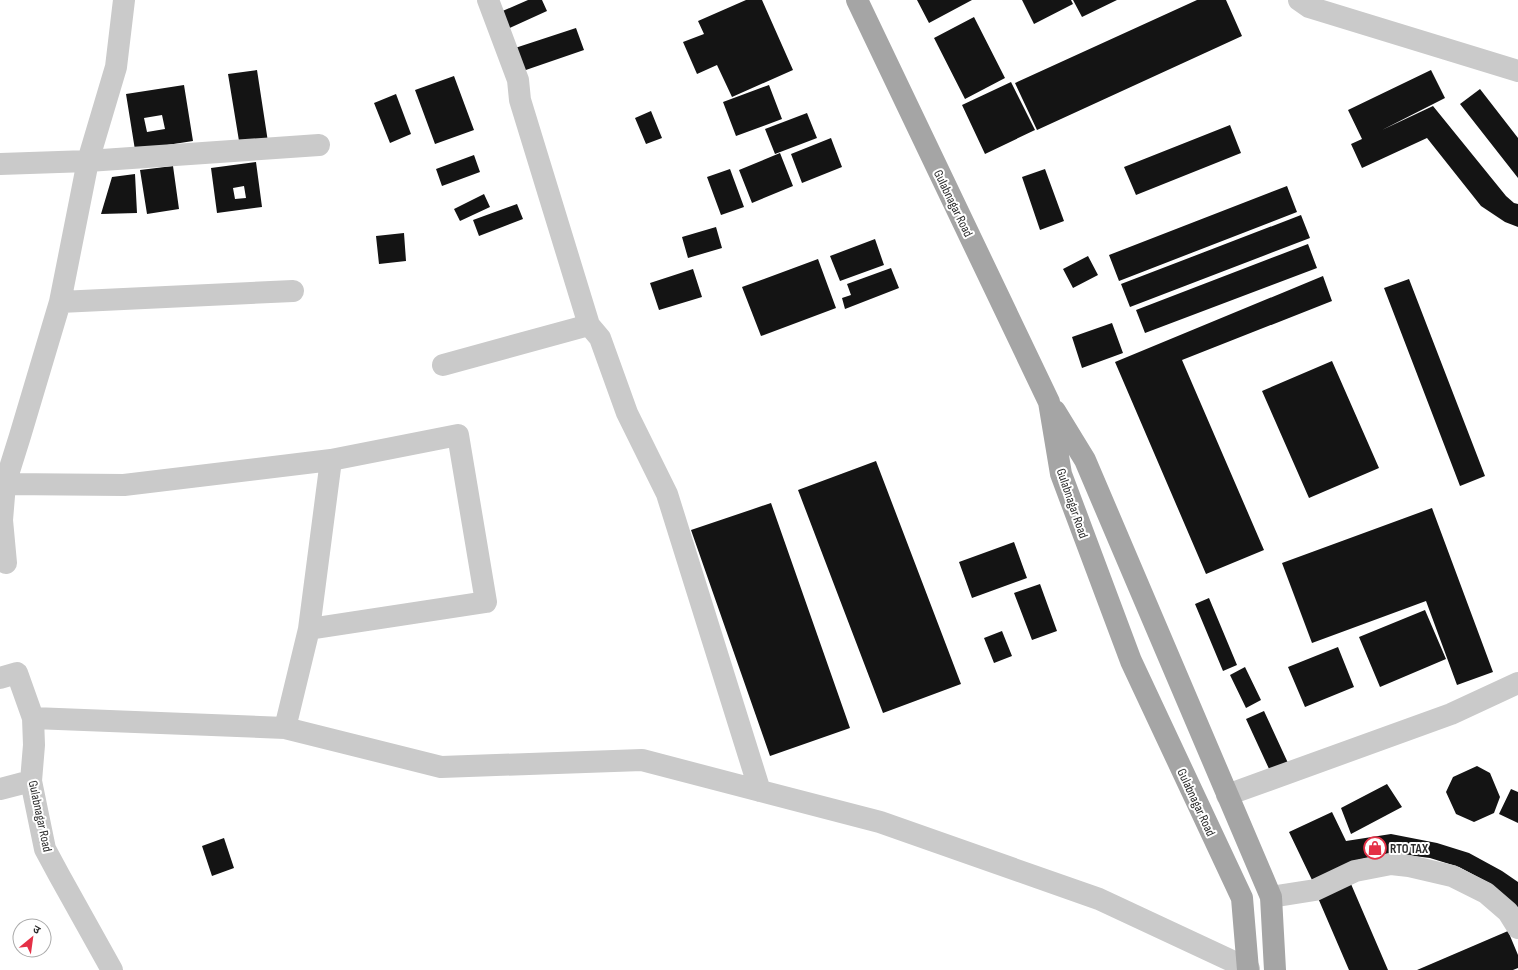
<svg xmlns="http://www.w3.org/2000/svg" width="1518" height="970" font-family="'Sofia Sans Condensed','Noto Sans Devanagari',sans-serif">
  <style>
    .building { fill: #141414; fill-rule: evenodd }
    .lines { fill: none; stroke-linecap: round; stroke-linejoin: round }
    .street { stroke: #cacaca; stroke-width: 22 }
    .primary { stroke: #a5a5a5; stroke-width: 22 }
    .labels { text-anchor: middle; stroke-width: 4; stroke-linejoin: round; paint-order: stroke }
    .street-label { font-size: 13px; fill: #2d2d2d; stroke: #fff }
    .poi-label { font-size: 13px; font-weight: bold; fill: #2d2d2d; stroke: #fff; text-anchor: start }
  </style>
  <rect width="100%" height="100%" fill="#fff"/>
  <path class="building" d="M528 0H542L547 11 505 30 498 13Z
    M746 0H762L793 70 732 97 717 65 697 74 683 42 704 34 698 21Z
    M917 0H972L929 23Z
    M1022 0H1071L1073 4 1034 24Z
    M1073 0H1117L1082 17Z
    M1197 0H1226L1242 36 1037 130 1015 83Z
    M974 17 1005 78 965 99 934 38Z
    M576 28 584 50 520 72 512 49Z
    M257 70 268 142 240 147 228 74Z
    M1431 70 1445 98 1382 130 1433 106 1506 196 1514 203 1518 204V227L1505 222 1481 206 1427 138 1362 168 1351 144 1362 139 1348 110Z
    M454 76 474 130 435 144 415 90Z
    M1011 82 1035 130 985 154 962 105Z
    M184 85 193 141 135 150 126 94ZM162 115 165 129 147 132 144 118Z
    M769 85 782 119 736 136 723 102Z
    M1480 89 1518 138V178L1460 104Z
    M396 94 411 134 390 143 374 103Z
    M651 111 662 138 646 144 635 118Z
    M807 113 817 138 775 154 765 129Z
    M1230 125 1241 153 1136 195 1124 167Z
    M831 138 842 167 802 183 791 154Z
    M780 153 793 186 752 203 739 170Z
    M474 155 480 172 442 186 436 169Z
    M256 162 262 207 217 213 211 168ZM244 186 246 198 235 199 233 188Z
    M173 166 179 209 147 214 140 170Z
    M730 169 744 207 721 215 707 177Z
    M1045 169 1064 221 1040 230 1022 177Z
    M135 174 137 213 101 214 112 177Z
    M1287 186 1297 212 1119 281 1109 255Z
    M484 194 490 207 460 221 454 209Z
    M517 204 523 219 479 236 473 220Z
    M1301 215 1310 238 1130 307 1121 284Z
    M716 227 722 248 688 258 682 237Z
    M404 233 406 261 379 264 376 236Z
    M875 239 884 265 840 281 830 256Z
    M1308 244 1317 268 1145 333 1136 310Z
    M1088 256 1098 275 1073 288 1063 269Z
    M818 259 836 308 761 336 742 287Z
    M891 268 899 288 845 309 842 298 851 295 847 284Z
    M693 269 702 297 659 310 650 283Z
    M1323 276 1332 301 1182 360 1264 550 1206 574 1115 362Z
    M1409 279 1485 476 1460 486 1384 288Z
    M1112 323 1123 353 1082 368 1072 337Z
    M1332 361 1379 468 1309 498 1262 391Z
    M876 461 961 684 883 713 798 490Z
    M771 503 850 728 770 756 691 530Z
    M1432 508 1493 672 1457 685 1426 601 1312 643 1282 563Z
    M1014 542 1027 578 972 598 959 562Z
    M1040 584 1057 631 1032 640 1014 593Z
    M1209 598 1237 665 1223 671 1195 604Z
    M1425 610 1446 659 1380 687 1359 637Z
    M1002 631 1012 656 994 663 984 638Z
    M1338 647 1354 687 1305 707 1288 667Z
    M1245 667 1261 700 1246 708 1230 675Z
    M1264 711 1288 763 1270 771 1246 719Z
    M1477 766 1490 773 1500 797 1494 813 1474 822 1456 814 1446 792 1453 777Z
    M1387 784 1402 807 1351 834 1341 808Z
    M1511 789 1518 792V823L1499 814Z
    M1332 812 1346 841 1391 834 1437 843 1469 853 1502 871 1518 882V908L1491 884 1459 867 1430 858 1390 853 1353 861 1312 880 1289 832Z
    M224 838 234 868 212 876 202 846Z
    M1351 884 1388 970H1349L1318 898Z
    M1508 931 1518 955V968L1513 970H1417Z"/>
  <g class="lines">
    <path class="street" d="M124 0 116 67 88 161 60 302 20 436 5 484 124 485 331 460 458 435 486 602 309 629 331 460
      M488 0 518 80 520 100 589 325 600 338 627 413 667 494 760 791
      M1299 0 1309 7 1518 71
      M0 164 88 161 319 145
      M60 302 293 291
      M443 365 589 325
      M5 484 2 520 6 563
      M309 629 285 728 441 767 642 760 880 822 1099 899 1249 969
      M0 678 17 673 33 718 34 745 31 781 45 849 59 875 112 970
      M33 718 285 728
      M0 789 31 781
      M1227 795 1451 714 1518 683
      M1271 897 1315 890 1355 871 1391 864 1409 866 1452 876 1486 893 1508 912 1518 928"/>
    <path class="primary" d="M857 0 1049 402 1061 474 1131 661 1242 898 1248 970
      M1055 411 1085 460 1271 897 1275 970"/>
  </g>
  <defs>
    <g id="shop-ring" transform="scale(1.15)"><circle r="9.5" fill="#fff" stroke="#e43046" stroke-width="1.5"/><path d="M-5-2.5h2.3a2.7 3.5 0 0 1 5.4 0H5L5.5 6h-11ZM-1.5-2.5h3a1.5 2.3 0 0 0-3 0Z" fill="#e43046"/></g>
  </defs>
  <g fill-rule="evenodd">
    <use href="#shop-ring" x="1375" y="848"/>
  </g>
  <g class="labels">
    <g class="street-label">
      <text transform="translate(954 203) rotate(64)" y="5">Gulabnagar Road</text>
      <text transform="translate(1073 503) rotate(71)" y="5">Gulabnagar Road</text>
      <text transform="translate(1197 802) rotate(65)" y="5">Gulabnagar Road</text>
      <text transform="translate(41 816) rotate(78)" y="5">Gulabnagar Road</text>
    </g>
    <g class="poi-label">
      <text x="1390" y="853">RTO TAX</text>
    </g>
  </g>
  <g transform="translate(32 938) rotate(29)"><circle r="19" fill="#ffffff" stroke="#ababab"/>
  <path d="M0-3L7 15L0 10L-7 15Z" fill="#e43046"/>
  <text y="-6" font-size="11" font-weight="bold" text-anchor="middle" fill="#2d2d2d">उ</text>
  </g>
</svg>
